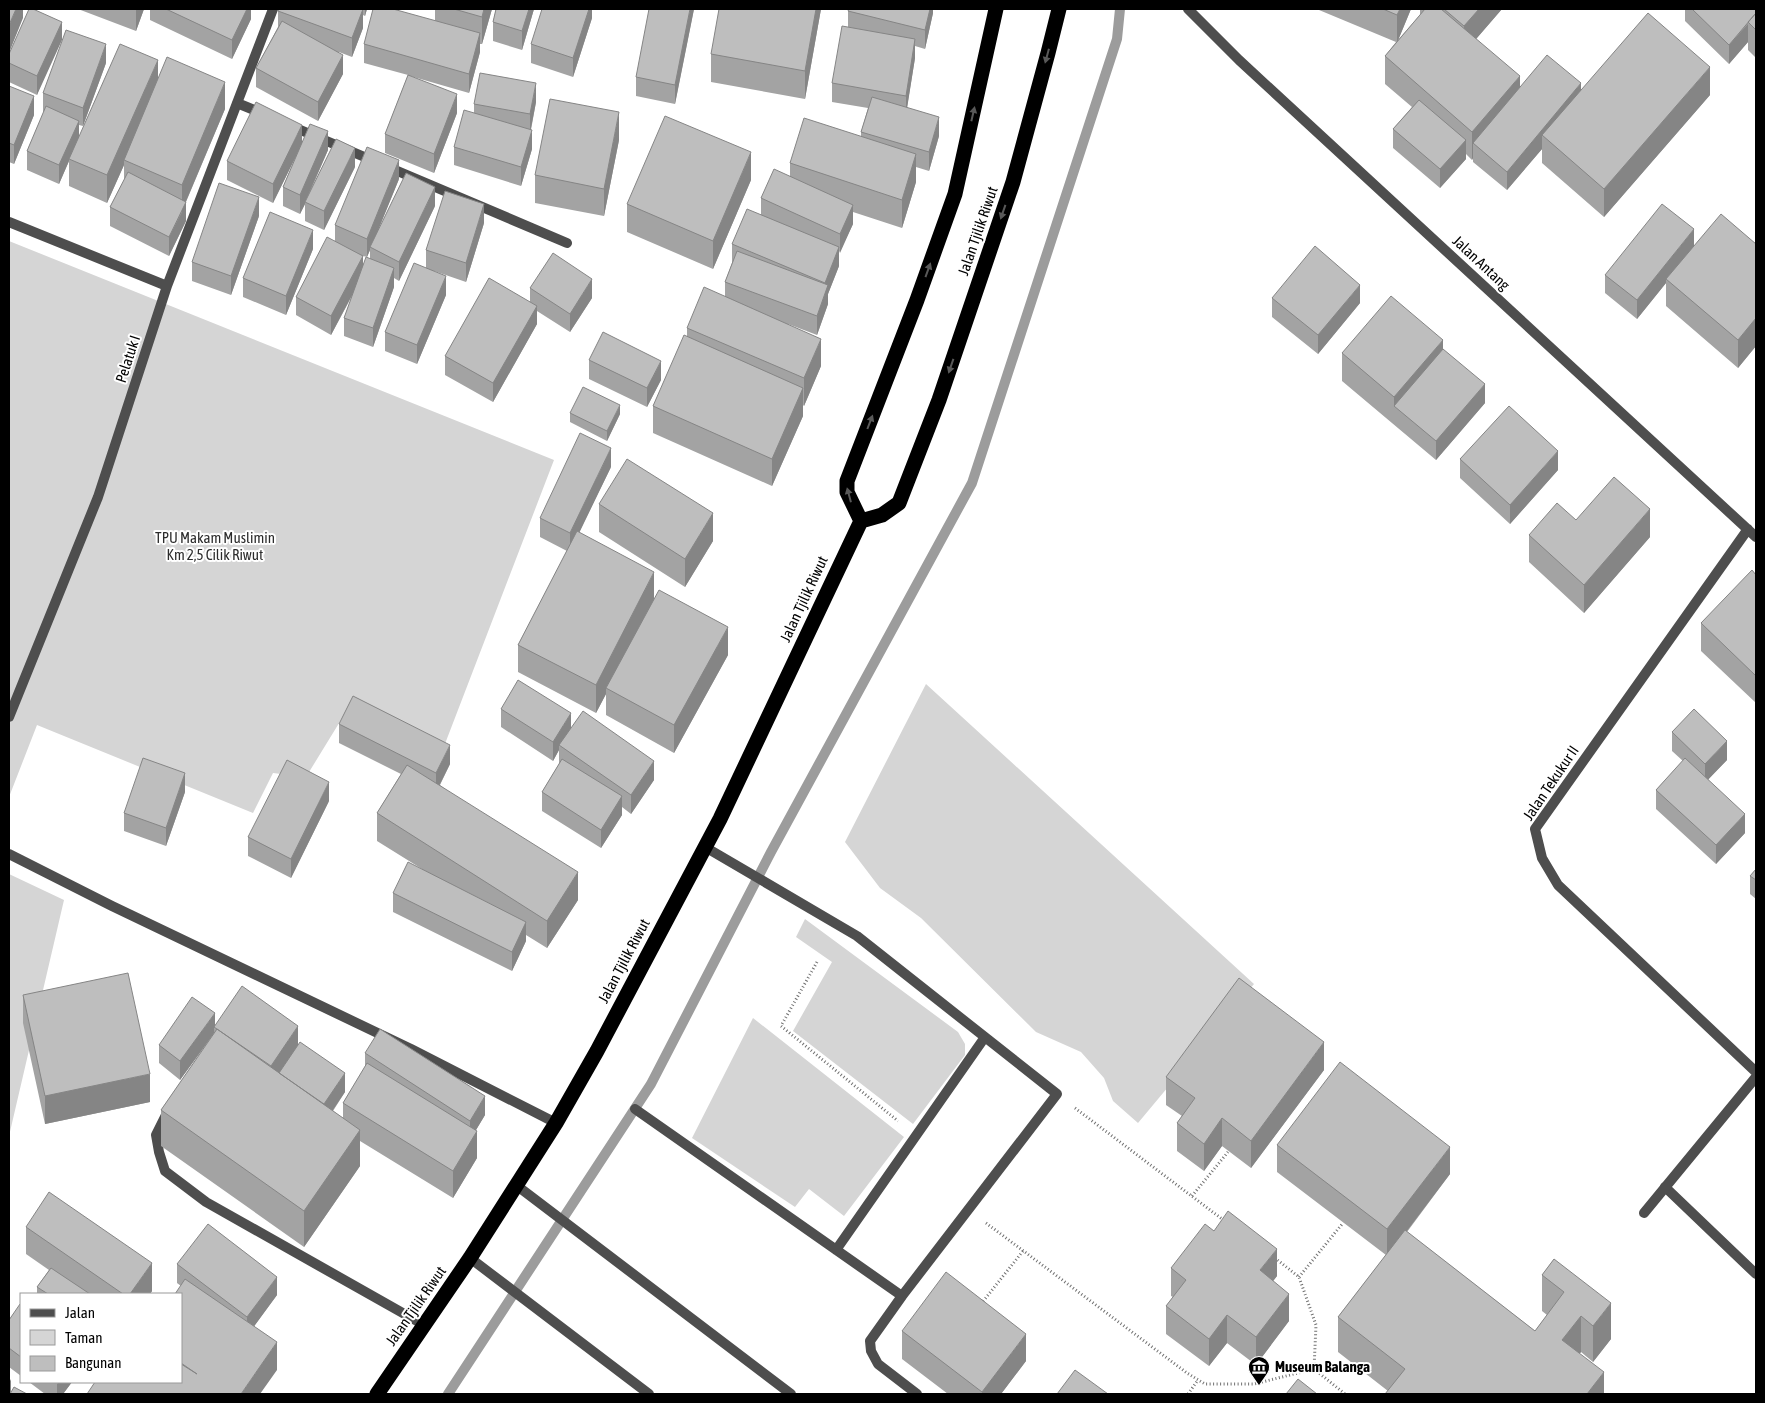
<svg xmlns="http://www.w3.org/2000/svg" width="1765" height="1403" font-family="'Asap Condensed',sans-serif">
  <style>
    .green { fill: #d5d5d5 }
    .lines { fill: none; stroke-linecap: round; stroke-linejoin: round }
    .stream { stroke: #9c9c9c; stroke-width: 10 }
    .path { stroke: #707070; stroke-width: 3; stroke-dasharray: 1 2.5; stroke-linecap: butt }
    .lane { stroke: #4e4e4e; stroke-width: 10 }
    .street { stroke: #4e4e4e; stroke-width: 10 }
    .highway { stroke: #000; stroke-width: 15 }
    .wall { fill: #a3a3a3; fill-rule: evenodd }
    .shaded-wall { fill: #858585 }
    .building { fill: #bebebe; stroke: #858585 }
    .oneway { fill: #595959 }
    .labels { text-anchor: middle; stroke-width: 4; stroke-linejoin: round; paint-order: stroke }
    .street-label { font-size: 15px; fill: #000; stroke: #fff }
    .park-label { font-size: 15px; fill: #2c2c2c; stroke: #fff }
    .poi-label { font-size: 15px; font-weight: bold; fill: #000; stroke: #fff; text-anchor: start }
  </style>
  <rect width="100%" height="100%" fill="#fff"/>
  <path class="green" d="M9 241 554 460 443 749 352 702 306 777 273 773 253 813 37 725 9 797Z
    M926 684 1254 984 1138 1123 1113 1101 1104 1078 1081 1052 1036 1032 921 918 880 888 845 842Z
    M9 874 64 900 9 1136Z
    M805 919 958 1032 965 1044V1055L913 1124 793 1031 832 962 796 937Z
    M753 1018 904 1137 844 1216 809 1189 795 1207 692 1138Z"/>
  <g class="lines">
    <path class="stream" d="M448 1394 651 1084 771 852 972 483 1117 39 1120 9"/>
    <path class="path" d="M817 962 781 1026 898 1121
      M1075 1108 1226 1222
      M1192 1196 1228 1152
      M986 1223 1187 1373 1205 1384H1254L1314 1369 1316 1325 1299 1277 1275 1258
      M1299 1277 1343 1223
      M981 1304 1023 1251
      M1314 1369 1345 1394
      M1188 1394 1198 1380"/>
    <path class="lane" d="M635 1109 902 1296 1057 1094 857 936 705 847
      M516 1185 791 1394
      M1665 1187 1756 1274
      M836 1250 985 1037
      M470 1258 649 1394
      M902 1296 870 1341 871 1351 878 1364 917 1394"/>
    <path class="street" d="M1188 9 1239 60 1756 537
      M237 103 264 114
      M291 126 374 161
      M388 167 567 243
      M9 222 167 286
      M1748 529 1535 829 1542 858 1558 885 1756 1072
      M9 717 98 497 167 286 273 9
      M9 854 112 906 411 1049 556 1123
      M167 1113 156 1135 159 1152 165 1171 206 1202 424 1325
      M1644 1213 1756 1077"/>
    <path class="highway" d="M861 521 847 492V481L917 300 955 194 996 9
      M377 1394 470 1258 556 1123 597 1051 720 819 861 521 882 515 899 503 939 400 1013 182 1048 53 1059 9"/>
  </g>
  <path class="wall" d="M78 9H144L136 31Z
    M150 9H251V19L232 59 150 20Z
    M279 9H367L365 16 363 15V28L352 57 339 52 343 74 318 121 256 87V68L278 27V11Z
    M435 9H492L482 44H480V52L469 93 410 76 457 113 434 173 385 153V134L408 75 364 63V44L435 20Z
    M496 9H534L522 50 493 41V22Z
    M592 9V18L573 77 531 63V44Z
    M694 9 675 104 636 96V77Z
    M821 9 805 99 711 82V54Z
    M933 9V13L925 49 915 46V58L907 107 939 136 929 171 916 167V182L902 228 853 212V224L839 253V266L828 294V304L817 335 788 324 821 366 804 406 803 405V416L772 486 653 433V406L687 337V328L725 297V282L732 263V244L761 214V198L790 176V163L861 137V132L868 108 832 102V83L848 27V11Z
    M1319 9H1411L1398 40 1420 15V9H1502L1476 39 1520 88 1581 89 1710 95 1604 217 1542 163V149L1507 190 1473 162V158L1472 160 1466 154V159L1440 188 1393 148V129L1412 107 1385 84V56L1396 42 1319 10Z
    M1685 9H1756V58L1748 50V42L1729 64 1685 21Z
    M62 22 37 95 9 82V54Z
    M106 63 83 126 79 125V137L158 79 225 109 186 202V221L169 256 110 226V207L124 180V165L107 203 69 186V161L59 184 27 170V151L44 112H43V93Z
    M9 86 34 115 14 164 9 162Z
    M536 102 531 130 532 149 521 186 454 165V147L474 113V104Z
    M619 140 604 216 535 203V175Z
    M302 142 328 150 311 190 355 167 324 230 305 221V204L300 214 283 206V187L296 156 273 203 227 180V161Z
    M399 179 377 232 435 206 399 281 394 278V287L373 347 344 336V318L352 296 331 335 296 315V297L335 240V225ZM370 250V259L363 264V256L367 257Z
    M751 180 713 269 627 232V204Z
    M259 216 231 295 192 281V262Z
    M484 223 466 282 434 271 446 295 417 364 385 351V332L426 268V250Z
    M1756 244V346L1738 368 1666 306V283L1637 319 1605 293V275L1694 246Z
    M313 249 286 315 243 297V278Z
    M530 288 592 298 570 332 537 311V324L493 402 445 375V356L530 302Z
    M1272 298 1360 303 1318 354 1272 317Z
    M1443 349 1485 403 1436 460 1342 381V353Z
    M589 360 661 380 647 407 589 379Z
    M570 413 620 414 607 441 570 422Z
    M1460 459 1558 470 1510 524 1460 478Z
    M611 467 579 532 654 599 728 655 674 753 606 715V694L596 713 518 672V645L567 551 540 537V518Z
    M599 504 713 541 685 587 599 532Z
    M1576 520 1650 537 1584 613 1529 562V535Z
    M1756 575V703L1701 651V623Z
    M501 709 571 728 654 780 631 814 622 807V815L601 848 542 811V792L559 764V750L553 761 501 727Z
    M339 724 450 764 440 785 578 900 547 948 526 935V941L512 971 393 912V893L422 869 377 841V813L401 774 339 743Z
    M1672 732 1727 760 1708 779 1745 833 1716 864 1656 809V790L1683 761 1672 751Z
    M185 792 166 846 124 831V813Z
    M329 801 291 878 248 856V837Z
    M1756 869V899L1750 894V876Z
    M23 995 150 1102 45 1124 23 1023Z
    M215 1026 298 1044 345 1092 333 1111 343 1118V1103L365 1067V1053L485 1115 476 1130 477 1158 453 1198 360 1141V1166L304 1247 161 1146V1110L214 1034 180 1080 159 1063V1045Z
    M1324 1070 1251 1168 1222 1146 1204 1171 1177 1151V1123L1182 1116 1166 1105V1077Z
    M1277 1145 1450 1174 1407 1232 1535 1331 1547 1315 1542 1311V1275L1554 1259 1611 1339 1593 1362 1581 1352 1579 1354 1604 1394 1388 1391 1338 1352V1317L1386 1255 1277 1172Z
    M26 1227 152 1291 150 1294H37V1287L49 1270 26 1254Z
    M177 1264 277 1295 254 1326 277 1370 181 1382V1286L177 1283Z
    M1171 1268 1277 1276 1273 1281 1289 1321 1256 1365 1227 1343 1209 1366 1166 1334V1306L1173 1297 1171 1296Z
    M21 1305V1376L9 1367V1320Z
    M902 1331 1026 1361 1001 1394H948L902 1359Z
    M29 1382H72L63 1394H45Z"/>
  <path class="shaded-wall" d="M16 9H23V18L9 53V25Z
    M136 9H144L136 31Z
    M247 9H251V19L232 59V40Z
    M363 9V28L352 57V38Z
    M365 9H367L365 16Z
    M484 9H492L482 44V17Z
    M529 9H534L522 50V31Z
    M589 9H592V18L573 77V58Z
    M690 9H694L675 104V85Z
    M816 9H821L805 99V71Z
    M930 9H933V13L925 49V30Z
    M1400 9H1411L1397 43V15Z
    M1479 9H1502L1464 53V26Z
    M62 22V40L37 95V76Z
    M1748 24V42L1729 64V45Z
    M480 33V52L469 93V74Z
    M915 39V58L906 115V96Z
    M106 44V63L83 126V108Z
    M343 55V74L318 121V102Z
    M158 60V88L124 160V165L107 203V175Z
    M1710 67V95L1604 217V189Z
    M1520 76V104L1473 143V158L1472 160V132Z
    M225 82V109L184 206 186 202V221L169 256V237L182 212V185Z
    M536 83V102L530 133V114Z
    M1581 83V102L1542 135V149L1507 190V172Z
    M457 94V113L434 173V154Z
    M34 96V115L14 164V145Z
    M619 112V140L604 216V189Z
    M939 117V136L929 171V152Z
    M79 121V139L69 159V161L59 184V165Z
    M302 125V144L273 203V184Z
    M532 130V149L521 186V167Z
    M328 131V150L305 202V204L300 214V195Z
    M1466 140V159L1440 188V169Z
    M355 148V167L324 230V211Z
    M751 152V180L713 269V241Z
    M916 154V182L902 228V200Z
    M399 160V179L371 248 370 247V250L367 257V239Z
    M435 187V206L399 281V262Z
    M259 197V216L231 295V276Z
    M484 204V223L466 282V263Z
    M853 205V224L840 253V234Z
    M1694 229V248L1666 279V283L1637 319V300Z
    M313 230V249L286 315V296Z
    M839 247V266L828 294V304L817 335V316L825 294V283Z
    M363 256V274L331 335V316Z
    M394 268V287L373 347V328Z
    M446 276V295L417 364V345Z
    M592 279V298L570 332V314Z
    M1360 285V303L1318 354V335Z
    M537 306V324L493 402V383Z
    M1756 318V346L1738 368V340Z
    M821 339V366L804 406V378Z
    M1443 340V367L1394 406V397Z
    M661 361V380L647 407V388Z
    M1485 384V403L1436 460V441Z
    M803 388V416L772 486V459Z
    M620 405V414L607 441V431Z
    M611 448V467L570 552V533Z
    M1558 451V470L1510 524V505Z
    M1650 509V537L1584 613V585Z
    M713 513V541L685 587V559Z
    M654 572V600L606 688V694L596 713V685Z
    M728 627V655L674 753V725Z
    M571 713V732L559 745V750L553 761V742Z
    M1727 741V760L1705 783V764Z
    M450 745V764L436 792V773Z
    M654 761V780L631 814V795Z
    M185 773V792L166 846V828Z
    M329 782V801L291 878V859Z
    M622 796V815L601 848V830Z
    M1745 814V833L1716 864V845Z
    M578 872V900L547 948V921Z
    M526 922V941L512 971V952Z
    M215 1013V1028L214 1027V1033L180 1080V1061Z
    M298 1026V1045L271 1085V1066Z
    M1324 1042V1070L1251 1168V1141Z
    M345 1073V1092L322 1126V1107Z
    M150 1074V1102L45 1124V1096Z
    M485 1096V1115L470 1140V1121Z
    M1222 1118V1146L1204 1171V1144Z
    M360 1130V1166L304 1247V1211Z
    M477 1131V1158L453 1198V1171Z
    M1450 1147V1174L1387 1257V1229Z
    M1277 1249V1276L1260 1298V1270Z
    M152 1263V1291L150 1294H130Z
    M277 1277V1295L247 1336V1317Z
    M1289 1294V1321L1256 1365V1337Z
    M1611 1303V1339L1593 1362V1326Z
    M1227 1315V1343L1209 1366V1339Z
    M1581 1316V1352L1562 1376V1340Z
    M1026 1334V1361L1001 1394H982V1392Z
    M277 1342V1370L260 1394H241Z
    M1604 1372V1394H1587Z
    M11 1379V1394H9V1383Z
    M59 1382H72L63 1394H57V1384Z"/>
  <path class="building" d="M9 9H16L9 25Z
    M29 9H33L62 22 37 76 9 63V54Z
    M166 9H247L232 40Z
    M279 9H363L352 38 278 11Z
    M373 9H393L480 33 469 74 364 44Z
    M454 9H484L482 17Z
    M496 9H529L522 31 493 22Z
    M542 9H589L573 58 531 44Z
    M649 9H690L675 85 636 77Z
    M719 9H816L805 71 711 54Z
    M849 9H930L925 30 848 11Z
    M1383 9H1400L1397 15Z
    M1425 9H1441L1520 76 1472 132 1385 56Z
    M1444 9H1479L1464 26Z
    M1692 9H1756V13L1729 45Z
    M1648 13 1710 67 1604 189 1542 135Z
    M1756 13V30L1748 22Z
    M282 21 343 55 318 102 256 68Z
    M842 26 915 39 906 96 832 83Z
    M66 30 106 44 83 108 43 93Z
    M120 44 158 60 107 175 69 159Z
    M1547 55 1581 83 1507 172 1473 143Z
    M167 57 225 82 182 185 124 160Z
    M480 73 536 83 530 114 474 104Z
    M408 75 457 94 434 154 385 134Z
    M9 86 34 96 14 145 9 143Z
    M872 97 939 117 929 152 861 132Z
    M550 99 619 112 604 189 535 175Z
    M1419 100 1466 140 1440 169 1393 129Z
    M256 102 302 125 273 184 227 161Z
    M46 106 79 121 59 165 27 151Z
    M464 110 532 130 521 167 454 147Z
    M665 116 751 152 713 241 627 204Z
    M804 118 916 154 902 200 790 163Z
    M310 124 328 131 300 195 283 187Z
    M336 139 355 148 324 211 305 202Z
    M367 147 399 160 367 239 335 225Z
    M774 169 853 205 840 234 761 198Z
    M128 172 186 202 169 237 110 207Z
    M406 173 435 187 399 262 370 247Z
    M219 183 259 197 231 276 192 262Z
    M445 191 484 204 466 263 426 250Z
    M1662 204 1694 229 1637 300 1605 275Z
    M747 209 839 247 825 283 732 244Z
    M270 212 313 230 286 296 243 278Z
    M1721 214 1756 244V318L1738 340 1666 279Z
    M327 237 363 256 331 316 296 297Z
    M1315 246 1360 285 1318 335 1272 298Z
    M737 251 828 285 817 316 725 282Z
    M553 253 592 279 570 314 530 288Z
    M366 257 394 268 373 328 344 318Z
    M414 263 446 276 417 345 385 332Z
    M489 278 537 306 493 383 445 356Z
    M704 287 821 339 804 378 687 328Z
    M1391 296 1443 340 1394 397 1342 353Z
    M603 332 661 361 647 388 589 360Z
    M684 335 803 388 772 459 653 406Z
    M1443 349 1485 384 1436 441 1394 406Z
    M583 387 620 405 607 431 570 413Z
    M1509 406 1558 451 1510 505 1460 459Z
    M580 433 611 448 570 533 540 518Z
    M627 459 713 513 685 559 599 504Z
    M1614 477 1650 509 1584 585 1529 535 1557 503 1576 520Z
    M577 531 654 572 596 685 518 645Z
    M1752 570 1756 575V676L1701 623Z
    M659 590 728 627 674 725 606 688Z
    M518 680 571 713 553 742 501 709Z
    M353 696 450 745 436 773 339 724Z
    M1694 709 1727 741 1705 764 1672 732Z
    M583 711 654 761 631 795 559 745Z
    M143 758 185 773 166 828 124 813Z
    M1685 758 1745 814 1716 845 1656 790Z
    M562 759 622 796 601 830 542 792Z
    M287 760 329 782 291 859 248 837Z
    M407 765 578 872 547 921 377 813Z
    M408 862 526 922 512 952 393 893Z
    M1756 869V880L1750 876Z
    M128 973 150 1074 45 1096 23 995Z
    M1239 978 1324 1042 1251 1141 1222 1118 1204 1144 1177 1123 1195 1098 1166 1077Z
    M242 986 298 1026 271 1066 214 1027Z
    M192 997 215 1013 180 1061 159 1045Z
    M217 1029 360 1130 304 1211 161 1110Z
    M380 1029 485 1096 470 1121 365 1053Z
    M300 1042 345 1073 324 1104 279 1073Z
    M1340 1062 1450 1147 1387 1229 1277 1145Z
    M367 1063 477 1131 453 1171 343 1103Z
    M49 1192 152 1263 130 1294H123L26 1227Z
    M1228 1211 1277 1249 1260 1270 1289 1294 1256 1337 1227 1315 1209 1339 1166 1306 1186 1280 1171 1268 1205 1224 1214 1231Z
    M208 1224 277 1277 247 1317 177 1264Z
    M1405 1230 1535 1331 1564 1292 1542 1275 1554 1259 1611 1303 1593 1326 1581 1316 1562 1340 1604 1372 1587 1394H1385L1405 1369 1338 1317Z
    M51 1268 90 1294H48L37 1287Z
    M946 1272 1026 1334 982 1392 902 1331Z
    M185 1279 277 1342 241 1394H87L95 1382H181V1364L197 1374 181 1363V1294H175Z
    M20 1304 21 1305V1357L9 1348V1320Z
    M1075 1370 1108 1394H1057Z
    M1298 1379 1317 1394H1286Z
    M14 1387 27 1394H10Z"/>
  <defs><path id="oneway-solid" d="M-6-.8H1V-3.2L6.5 0L1 3.2V.8H-6Z" transform="scale(1.25)"/></defs>
  <g class="oneway">
    <use href="#oneway-solid" transform="translate(1047 56) rotate(105)"/>
    <use href="#oneway-solid" transform="translate(973 114) rotate(-77)"/>
    <use href="#oneway-solid" transform="translate(1003 212) rotate(109)"/>
    <use href="#oneway-solid" transform="translate(928 270) rotate(-70)"/>
    <use href="#oneway-solid" transform="translate(951 366) rotate(109)"/>
    <use href="#oneway-solid" transform="translate(870 422) rotate(-69)"/>
    <use href="#oneway-solid" transform="translate(849 495) rotate(-105)"/>
  </g>
  <defs>
    <g id="museum-pin" transform="scale(1.125)"><path d="M0 17L-7.5 6A9.5 9.5 0 1 1 7.5 6Z" fill="#000" stroke="#fff"/><path d="M0-6L6-3V-2H-6V-3ZM-5-1h2V3h-2ZM-1-1h2V3h-2ZM3-1h2V3H3ZM-6 4H6V6H-6Z" fill="#fff"/></g>
  </defs>
  <g fill-rule="evenodd">
    <use href="#museum-pin" x="1259" y="1367"/>
  </g>
  <g class="labels">
    <g class="street-label">
      <text transform="translate(978 231) rotate(-71)" y="5">Jalan Tjilik Riwut</text>
      <text transform="translate(1481 263) rotate(43)" y="5">Jalan Antang</text>
      <text transform="translate(128 359) rotate(-72)" y="5">Pelatuk I</text>
      <text transform="translate(804 599) rotate(-65)" y="5">Jalan Tjilik Riwut</text>
      <text transform="translate(1551 783) rotate(-56)" y="5">Jalan Tekukur II</text>
      <text transform="translate(624 961) rotate(-62)" y="5">Jalan Tjilik Riwut</text>
      <text transform="translate(416 1306) rotate(-55)" y="5">Jalan Tjilik Riwut</text>
    </g>
    <g class="park-label">
      <text x="215" y="543">TPU Makam Muslimin<tspan x="215" dy="17">Km 2,5 Cilik Riwut</tspan></text>
    </g>
    <g class="poi-label">
      <text x="1275" y="1372">Museum Balanga</text>
    </g>
  </g>
  <rect width="1765" height="1403" fill="none" stroke="#000000" stroke-width="20"/>
  <rect x="20" y="1293" width="162" height="90" fill="#ffffff" stroke="#999999"/>
  <rect x="30" y="1309" width="25" height="8" fill="#4e4e4e" stroke="#999999"/>
  <text x="65" y="1318" font-size="15" fill="#000000">Jalan</text>
  <rect x="30" y="1330" width="25" height="15" fill="#d5d5d5" stroke="#999999"/>
  <text x="65" y="1343" font-size="15" fill="#000000">Taman</text>
  <rect x="30" y="1356" width="25" height="15" fill="#bebebe" stroke="#999999"/>
  <text x="65" y="1368" font-size="15" fill="#000000">Bangunan</text>
</svg>
